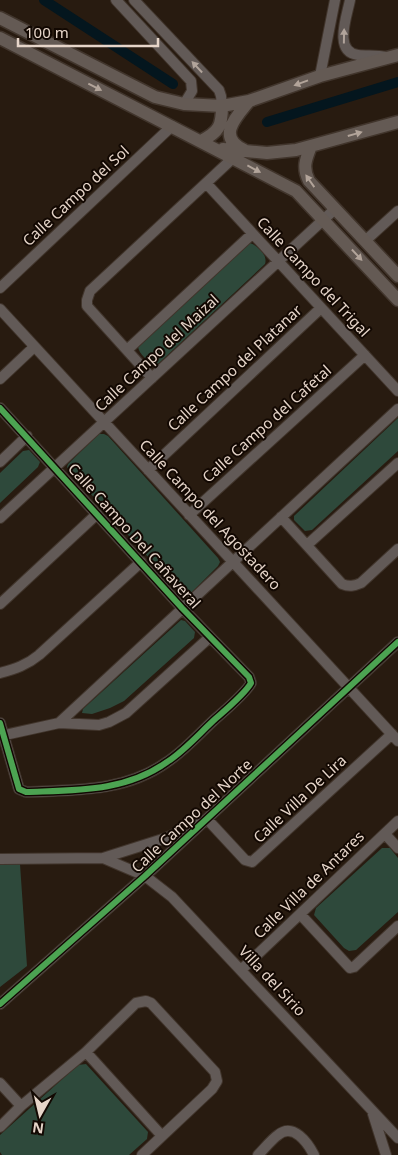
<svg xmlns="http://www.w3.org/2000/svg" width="398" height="1155" font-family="'Noto Sans',sans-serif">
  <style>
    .green { fill: #2e493b }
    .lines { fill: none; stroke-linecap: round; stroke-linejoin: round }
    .canal { stroke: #04161e; stroke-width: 10 }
    .minor-casing { stroke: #41352c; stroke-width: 12 }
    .major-casing { stroke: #41352c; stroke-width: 15 }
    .minor { stroke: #625a57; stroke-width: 10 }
    .major { stroke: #645a54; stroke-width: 12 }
    .cycleway-casing { stroke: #120802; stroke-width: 9 }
    .cycleway { stroke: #4ca352; stroke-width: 6 }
    .oneway { fill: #b1a49b }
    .oneway2 { fill: #b2a49a }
    .labels { text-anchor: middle; stroke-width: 4; stroke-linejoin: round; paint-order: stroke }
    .street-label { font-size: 15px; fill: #e6d5c9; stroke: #120802 }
  </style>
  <rect width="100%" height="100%" fill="#281b10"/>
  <path class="green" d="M250 243C258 246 268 255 265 264L159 363 155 365C148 361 139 354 138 347Z
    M398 418V451L312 530 305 531 294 520V516Z
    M99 434H104L108 436 218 558 220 562 218 566 189 595H184L180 592 69 470 67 467 68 464Z
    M29 450 40 462 38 467 0 503V473L23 451Z
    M181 620 185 621 195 632 194 638 124 701 110 708 92 714 82 713 83 709Z
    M382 848H390L398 858V912L356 950 349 951 344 948 314 915 316 908Z
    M0 863 20 864 27 966 0 987Z
    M86 1064 148 1132 147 1139 129 1155H2L0 1152V1135L78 1065Z"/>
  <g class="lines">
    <path class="canal" d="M44 0 173 84
      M267 122 398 82"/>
    <g class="minor-casing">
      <path id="minor" d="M116 0 191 81 192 91 184 104
        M134 0 219 90 221 96 222 106
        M350 0C347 16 333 52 358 55 367 56 377 55 386 57
        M320 76 335 0
        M206 183 398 391
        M365 241 398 211
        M0 288 172 126
        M0 309 398 741
        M127 350 252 234
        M152 378 87 306V300L90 291 233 158
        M0 379 34 347
        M0 408 182 608 249 677 251 683C245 694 223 712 213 721 198 735 184 751 167 762 125 792 76 790 26 792L19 789 0 723
        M0 462 27 436
        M148 470 321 308
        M189 515 365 355
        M281 517 342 584C349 587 354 586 361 583L398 549
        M0 518 335 209
        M307 545 398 463
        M0 604 97 514
        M0 673C15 669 27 665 39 655L141 562
        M59 723 398 409
        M0 736 59 723 99 725 109 722 126 713 210 637
        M385 834 398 848
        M103 858 145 876 172 897 398 1138
        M0 859 103 858 166 838 207 819 245 860 252 862 392 734
        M300 914 350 968 354 967 398 926
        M241 970 398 821
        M0 1004 145 876 398 642
        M86 1052 162 1136
        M0 1083 21 1106
        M373 1114 386 1155
        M0 1127 21 1106 86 1052 136 1003 146 1001 151 1003 215 1072 217 1081 212 1089 142 1155
        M258 1155C265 1148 271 1140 278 1135 293 1122 308 1143 314 1155"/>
    </g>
    <g class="major-casing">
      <path id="major" d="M0 18 155 97 184 104 222 106 249 101 320 76 398 55
        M0 38 296 191 398 300
        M201 141C219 132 222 126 222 106
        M311 146C306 159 302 167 309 181L398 276
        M223 149 267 153 296 150 398 122
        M244 150C216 137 236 117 249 101"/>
    </g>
    <use href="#minor" class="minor"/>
    <use href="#major" class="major"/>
    <g class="cycleway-casing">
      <path id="cycleway" d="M0 408 182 608 249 677 251 683C245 694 223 712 213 721 198 735 184 751 167 762 125 792 76 790 26 792L19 789 0 723
        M0 1004 145 876 398 642"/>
    </g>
    <use href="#cycleway" class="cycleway"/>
  </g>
  <defs><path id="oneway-solid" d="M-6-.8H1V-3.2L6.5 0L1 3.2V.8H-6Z" transform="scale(1.25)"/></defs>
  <g class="oneway">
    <use href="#oneway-solid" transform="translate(344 36) rotate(-89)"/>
    <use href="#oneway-solid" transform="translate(197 67) rotate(-133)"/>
  </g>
  <g class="oneway2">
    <use href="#oneway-solid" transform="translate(301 83) rotate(160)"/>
    <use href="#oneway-solid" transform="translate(95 87) rotate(27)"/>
    <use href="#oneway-solid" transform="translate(355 134) rotate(-16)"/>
    <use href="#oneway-solid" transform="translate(254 169) rotate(28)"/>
    <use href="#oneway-solid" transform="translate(310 181) rotate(-125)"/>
    <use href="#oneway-solid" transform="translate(357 255) rotate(47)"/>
  </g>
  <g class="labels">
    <g class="street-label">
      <text transform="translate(76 196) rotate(-43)" y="5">Calle Campo del Sol</text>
      <text transform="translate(313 277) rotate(47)" y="5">Calle Campo del Trigal</text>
      <text transform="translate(157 353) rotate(-43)" y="5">Calle Campo del Maizal</text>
      <text transform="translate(235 368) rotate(-43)" y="5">Calle Campo del Platanar</text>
      <text transform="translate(267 424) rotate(-42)" y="5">Calle Campo del Cafetal</text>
      <text transform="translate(210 515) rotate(47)" y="5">Calle Campo del Agostadero</text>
      <text transform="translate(134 536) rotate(48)" y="5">Calle Campo Del Cañaveral</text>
      <text transform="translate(300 799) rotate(-43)" y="5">Calle Villa De Lira</text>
      <text transform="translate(192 816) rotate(-43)" y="5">Calle Campo del Norte</text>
      <text transform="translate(309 885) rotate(-44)" y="5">Calle Villa de Antares</text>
      <text transform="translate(272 981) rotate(47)" y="5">Villa del Sirio</text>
    </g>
  </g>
  <g transform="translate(40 1115) rotate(188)" stroke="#120802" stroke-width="4" paint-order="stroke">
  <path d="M0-4L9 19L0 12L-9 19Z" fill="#e6d5c9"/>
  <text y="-8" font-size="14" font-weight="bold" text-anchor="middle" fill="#e6d5c9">N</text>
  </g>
  <path d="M18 38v8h140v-8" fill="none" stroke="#e6d5c9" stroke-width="2.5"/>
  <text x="25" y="38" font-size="15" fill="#e6d5c9" stroke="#120802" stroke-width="4" paint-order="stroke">100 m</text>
</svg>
